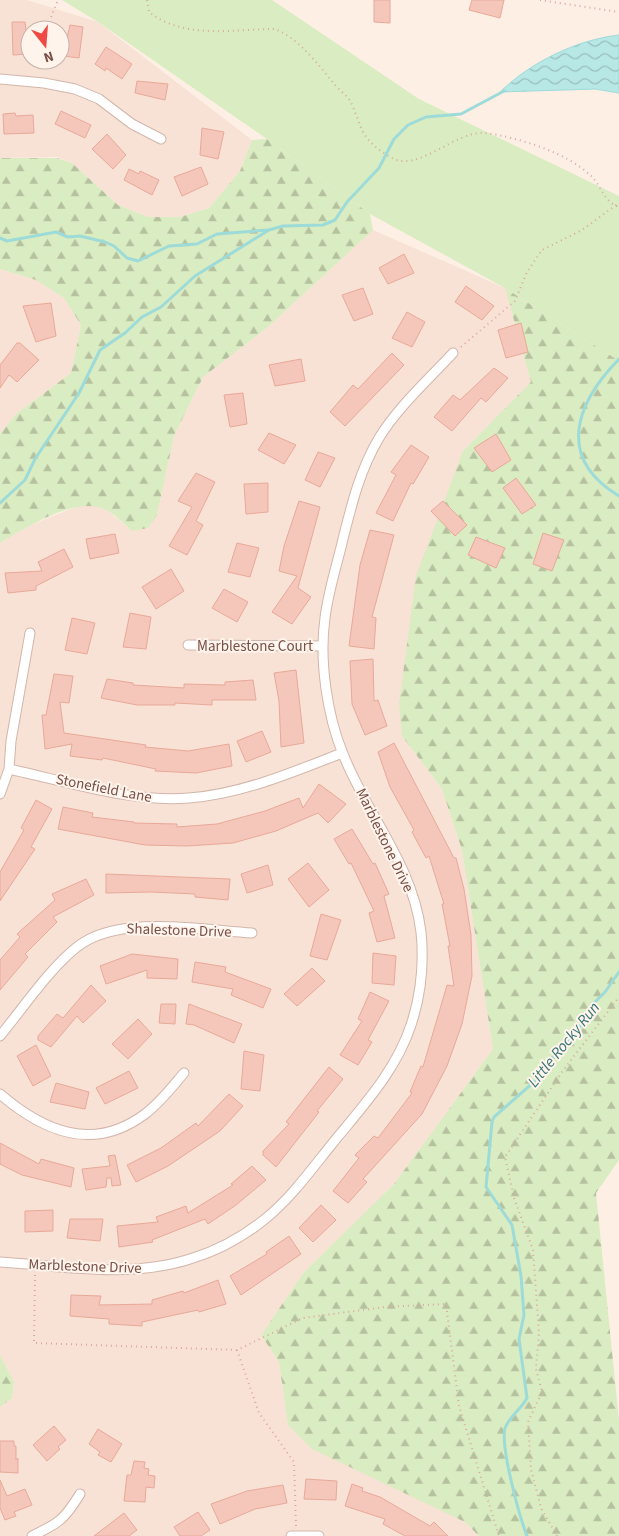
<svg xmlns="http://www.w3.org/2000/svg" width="619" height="1536" font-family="'Source Sans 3',sans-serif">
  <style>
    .residential { fill: #f8e2d5; fill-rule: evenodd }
    .green { fill: #daecc1 }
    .forest { fill: url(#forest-firs) }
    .water { fill: url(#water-waves); stroke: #9ddbd9 }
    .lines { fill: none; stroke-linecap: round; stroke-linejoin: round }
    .stream { stroke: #9ddbd9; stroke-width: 3 }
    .building { fill: #f5c6ba; stroke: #e8a999 }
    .street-casing { stroke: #d2b6ac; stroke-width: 11 }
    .path { stroke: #daa99d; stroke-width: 2; stroke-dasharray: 1 4; stroke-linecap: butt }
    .street { stroke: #fff; stroke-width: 9 }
    .labels { text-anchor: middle; stroke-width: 4; stroke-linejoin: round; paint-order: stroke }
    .street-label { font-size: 15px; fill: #785048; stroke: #fff4eb }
    .water-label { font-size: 16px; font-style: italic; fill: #387676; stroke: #fff4eb }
  </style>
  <defs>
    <pattern id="forest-firs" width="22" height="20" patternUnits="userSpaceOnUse" patternTransform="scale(1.25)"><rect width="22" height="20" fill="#daecc1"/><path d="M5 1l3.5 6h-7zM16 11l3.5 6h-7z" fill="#b6c29f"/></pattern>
    <pattern id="water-waves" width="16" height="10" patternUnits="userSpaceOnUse" patternTransform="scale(1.25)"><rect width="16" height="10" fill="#b7e8e6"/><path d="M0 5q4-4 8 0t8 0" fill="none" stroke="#9abebc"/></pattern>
  </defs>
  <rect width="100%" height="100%" fill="#fdefe4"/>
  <path class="residential" d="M0 0H27L98 22 252 140 240 171 209 208 180 217H148L118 205 72 163 57 157 0 158ZM30 30H60V60H30Z
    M373 230 505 288 531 382 463 451 402 736 442 789 462 850 493 1049 394 1184 304 1272 261 1335 279 1362 288 1425 465 1522 479 1536H0V1407L12 1398 14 1382 0 1355V543L26 527 73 508 89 504 106 509 132 531 157 515 174 436 203 377 268 327Z
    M0 269 36 280 64 298 81 325 71 373 16 414 0 434Z"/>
  <path class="green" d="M62 0H272L419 99 619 196V361L505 288 370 214 267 139 98 22Z"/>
  <path class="forest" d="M267 139 370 214 373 230 268 327 203 377 174 436 157 515 148 528 132 531C124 524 114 513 104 509 76 496 25 528 0 543V434L16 414 71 373 81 325 64 298 36 280 0 269V158H57L72 163 118 205 148 217H180L209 208 240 171 252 140Z
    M505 288 619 361V1160L596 1193 619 1421V1536H479L465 1522 312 1449 288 1425 279 1362 261 1335 304 1272 394 1184 493 1049 462 850 442 789 402 736 399 704 416 576 463 451 531 382Z
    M0 1355 14 1382 12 1398 0 1407Z"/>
  <path class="water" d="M619 35V93L595 89 500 92C531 62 576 40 619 35Z"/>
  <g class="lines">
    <path class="stream" d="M0 238 7 241 56 232 68 237 80 236 105 242 114 246 127 258 138 261 169 246 197 244 217 234 268 230
      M619 359C575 404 556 458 619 496
      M0 503 25 480 35 459 79 393 100 350 125 333 142 317 161 307 195 276 269 230 283 226 323 225 335 220 347 202 379 168 394 139 408 125 426 117 461 114 504 91
      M527 1536C520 1518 498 1440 506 1426 511 1415 522 1408 527 1398L519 1339 524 1315 521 1276 512 1225 486 1187 492 1122 494 1117 543 1074 549 1061 578 1030 592 1005 605 992 619 972"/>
  </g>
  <path class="building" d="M374 0H390V23L374 22Z
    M472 0H504L500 18 469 10Z
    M12 22H25L29 54 13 55Z
    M70 25 83 27 79 58 63 56Z
    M106 47 132 64 122 79 106 68 105 71 95 64Z
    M137 81 168 84 165 100 135 93Z
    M61 111 91 125 85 138 55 124Z
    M15 113 16 116 33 115 34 133 4 134 3 114Z
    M202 128 224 132 218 159 200 155Z
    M107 134 126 155 113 169 92 149Z
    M201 167 208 184 182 196 174 177Z
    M129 169 139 174 140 171 159 180 152 195 124 180Z
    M404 254 414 273 388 284 379 268Z
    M466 286 494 306 482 320 455 302Z
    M363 288 373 314 354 321 342 295Z
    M51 303 56 336 36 342 23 306Z
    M407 312 425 322 412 347 392 338Z
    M521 323 528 352 506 358 498 330Z
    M17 343H20L39 360 17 382 9 375 0 388V365Z
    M392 353 404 365 345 426 330 412 353 385 358 389Z
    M301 359 305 381 275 386 269 365Z
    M494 368 508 378 486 402 481 398 452 431 434 417 453 395 460 400Z
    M243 393 247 424 230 427 224 395Z
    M269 433 296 445 284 464 258 450Z
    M496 434 511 460 492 472 474 448Z
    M411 445 429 457 413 484 411 483 393 521 376 513 396 475 391 472Z
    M318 452 335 458 320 487 305 480Z
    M196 473 215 482 196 521 203 525 187 555 169 546 192 507 178 501Z
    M516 478 536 505 522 514 503 488Z
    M268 483V512L246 514 244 484Z
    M299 501 320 507 298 588 311 597 292 624 272 612 297 576 279 571 284 546Z
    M443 501 467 525 455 536 431 511Z
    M370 530 394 535 372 617 376 618 374 649 349 646 360 565Z
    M543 533 564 540 552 571 533 564Z
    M115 534 119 553 90 559 86 539Z
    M476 537 505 548 496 568 468 555Z
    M237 543 259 548 250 577 228 572Z
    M64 549 73 567 36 586V590L8 593 5 573 42 571 38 562Z
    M171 569 184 591 156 609 142 587Z
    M224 589 248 602 237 622 212 608Z
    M130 613 151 617 146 649 123 647Z
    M72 618 95 623 87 654 65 650Z
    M373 659 374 701 378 700 387 726 365 735 352 704 350 661Z
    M296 670 304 743 281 747 279 701 274 673Z
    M54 674 73 676 69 703 60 702 64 733 146 745 145 747 188 751 229 744 232 766 196 773 155 771 156 769 103 758 102 760 70 756 72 744 45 749 42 715H46Z
    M107 679 133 683V685L184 688V684L225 685V682L253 680 256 700H212V705L175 703V705H137L101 698Z
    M262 731 271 752 246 762 237 741Z
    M394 743 454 858H456L464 889 471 935 472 976 462 1024 447 1066 422 1114 363 1179 367 1182 348 1203 333 1191 359 1158 355 1155 374 1136 378 1138 412 1093 410 1092 421 1066 423 1067 447 985 454 986 448 946H450L442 904H444L429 856 426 858 412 832 414 830 390 787 378 752Z
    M319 784 346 804 328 823 318 813 276 831 233 843 187 846 145 845 58 829 63 807 93 813 92 817 134 822V823L177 824V827L217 824 265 811 299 798 303 808Z
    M36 800 52 809 31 847 35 849 0 901V872L24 830 21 828Z
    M352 829 373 864 375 863 389 894 384 896 395 938 377 942 369 913 374 911 351 863 349 864 334 839Z
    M308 863 329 890 309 907 288 879Z
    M268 865 273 885 247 893 241 874Z
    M106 874 230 879 228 900 195 897V894L151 892 106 893Z
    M86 879 94 895 53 917 57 922 25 954 28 957 0 990V960L20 937 17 934 55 900 52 894Z
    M321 914 341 920 327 960 310 956Z
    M373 953 396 956 394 985 372 983Z
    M132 954 178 959 177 979 147 978V970L106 984 100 966Z
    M195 962 226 967 225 972 271 989 263 1008 231 995 233 989 192 982Z
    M312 968 325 981 297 1006 284 994Z
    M91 985 106 1001 83 1023 77 1016 51 1047 38 1040V1036L57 1014 63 1018Z
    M370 992 389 1001 368 1040 372 1042 358 1065 340 1055 362 1021 358 1019Z
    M161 1004H176L175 1024 159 1023Z
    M189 1004 242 1024 234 1043 194 1025 186 1024Z
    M138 1019 152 1034 128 1059 112 1044Z
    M36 1045 51 1076 33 1086 17 1056Z
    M244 1051 264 1055 260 1091 241 1089Z
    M329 1067 343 1079 317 1111 319 1112 276 1167 263 1155V1151L289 1124 286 1122Z
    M129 1071 138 1088 105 1104 96 1088Z
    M56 1083 89 1092 85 1109 50 1102Z
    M229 1094 243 1106 220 1131 168 1166 136 1182 127 1165 161 1148 196 1123 198 1126Z
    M0 1143 39 1164 41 1159 74 1168 71 1187 22 1175 0 1164Z
    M115 1155 121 1185 112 1186 111 1178H107L106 1187 86 1190 82 1169 110 1166 108 1156Z
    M252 1166 266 1180 236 1205 208 1224 205 1219 152 1240 153 1242 119 1247 117 1226 158 1222 156 1217 186 1206 188 1213 233 1185 231 1184Z
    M321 1205 336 1220 313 1242 299 1228Z
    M53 1210V1231L25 1232V1211Z
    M70 1219H103L100 1241 67 1238Z
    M289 1236 301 1254 241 1295 230 1276 267 1254 266 1252Z
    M218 1280 226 1304 199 1312 198 1310 142 1322V1326L109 1324V1319L70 1316 71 1295 101 1296 99 1305 152 1304V1300L183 1291 184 1293Z
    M54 1426 66 1440 58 1447 60 1449 47 1461 33 1445Z
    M98 1429 122 1444 111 1462 98 1455 100 1452 89 1444Z
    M0 1441H14V1446H16V1460L18 1458V1473L0 1472Z
    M134 1461 145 1462 144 1468 149 1469 148 1475 155 1476 154 1488 146 1487 145 1502 124 1501 127 1475H131Z
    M306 1479 337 1481 336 1500 304 1499Z
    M0 1480 7 1496 25 1489 32 1505 14 1512 16 1516 5 1520 0 1508Z
    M352 1484 363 1488 362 1491 380 1497 430 1526 434 1522 448 1536H405L383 1524 385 1519 345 1506Z
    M283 1485 287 1503 255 1509 220 1524 211 1504 247 1491Z
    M198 1512 210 1530 201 1536H180L174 1527Z
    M124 1513 137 1530 129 1536H94Z"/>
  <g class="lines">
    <g class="street-casing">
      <path id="street" d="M0 79 44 83 75 89 99 99 132 124 161 139
        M188 645 323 646
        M9 769C65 781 131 803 189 798 242 794 293 772 342 753
        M0 794 9 769 11 741 30 633
        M0 1036C23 1008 50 968 77 947 119 914 202 930 252 933
        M0 1094C43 1131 93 1153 145 1114 160 1103 172 1087 184 1073
        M0 1262C63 1266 132 1279 193 1258 219 1250 244 1236 265 1219 291 1198 311 1170 332 1144 362 1107 396 1071 411 1025 421 995 424 962 421 932 413 865 367 815 343 754 327 715 319 660 325 618 328 592 337 565 343 539 352 503 360 470 379 438 398 407 428 380 453 353
        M32 1536C59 1523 64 1520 80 1494
        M291 1536H319"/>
    </g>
    <path class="path" d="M147 0 149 12C185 40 234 29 275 29 300 39 319 66 336 86 340 91 345 94 349 99 353 105 355 113 358 120 364 139 376 149 392 158 418 173 456 130 485 133 517 137 569 153 592 177 602 187 604 202 619 207
      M540 0 619 12
      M51 17 58 0
      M461 347 515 301 527 272 542 250 582 230 619 203
      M35 1275 34 1343 237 1350
      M296 1526 294 1462 259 1413 237 1350 303 1318 385 1307 446 1304 459 1406 499 1536
      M557 1536 541 1508 531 1469 528 1422 542 1392 536 1369 539 1333 533 1250 514 1198 505 1157 562 1072 619 997"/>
    <use href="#street" class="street"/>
  </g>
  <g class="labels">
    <g class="street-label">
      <text x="255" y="651">Marblestone Court</text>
      <text transform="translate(104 788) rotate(11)" y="5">Stonefield Lane</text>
      <text transform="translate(385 840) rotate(64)" y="5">Marblestone Drive</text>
      <text transform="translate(179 930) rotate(2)" y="5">Shalestone Drive</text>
      <text transform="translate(85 1266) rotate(2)" y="5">Marblestone Drive</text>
    </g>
    <g class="water-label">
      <text transform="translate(563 1044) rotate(-51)" y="6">Little Rocky Run</text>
    </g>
  </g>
  <g transform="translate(45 45) rotate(163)"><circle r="24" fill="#fff4eb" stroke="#c9b2aa"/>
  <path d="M0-4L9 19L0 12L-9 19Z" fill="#ee4942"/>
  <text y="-8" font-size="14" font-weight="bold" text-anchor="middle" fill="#785048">N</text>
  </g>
</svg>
